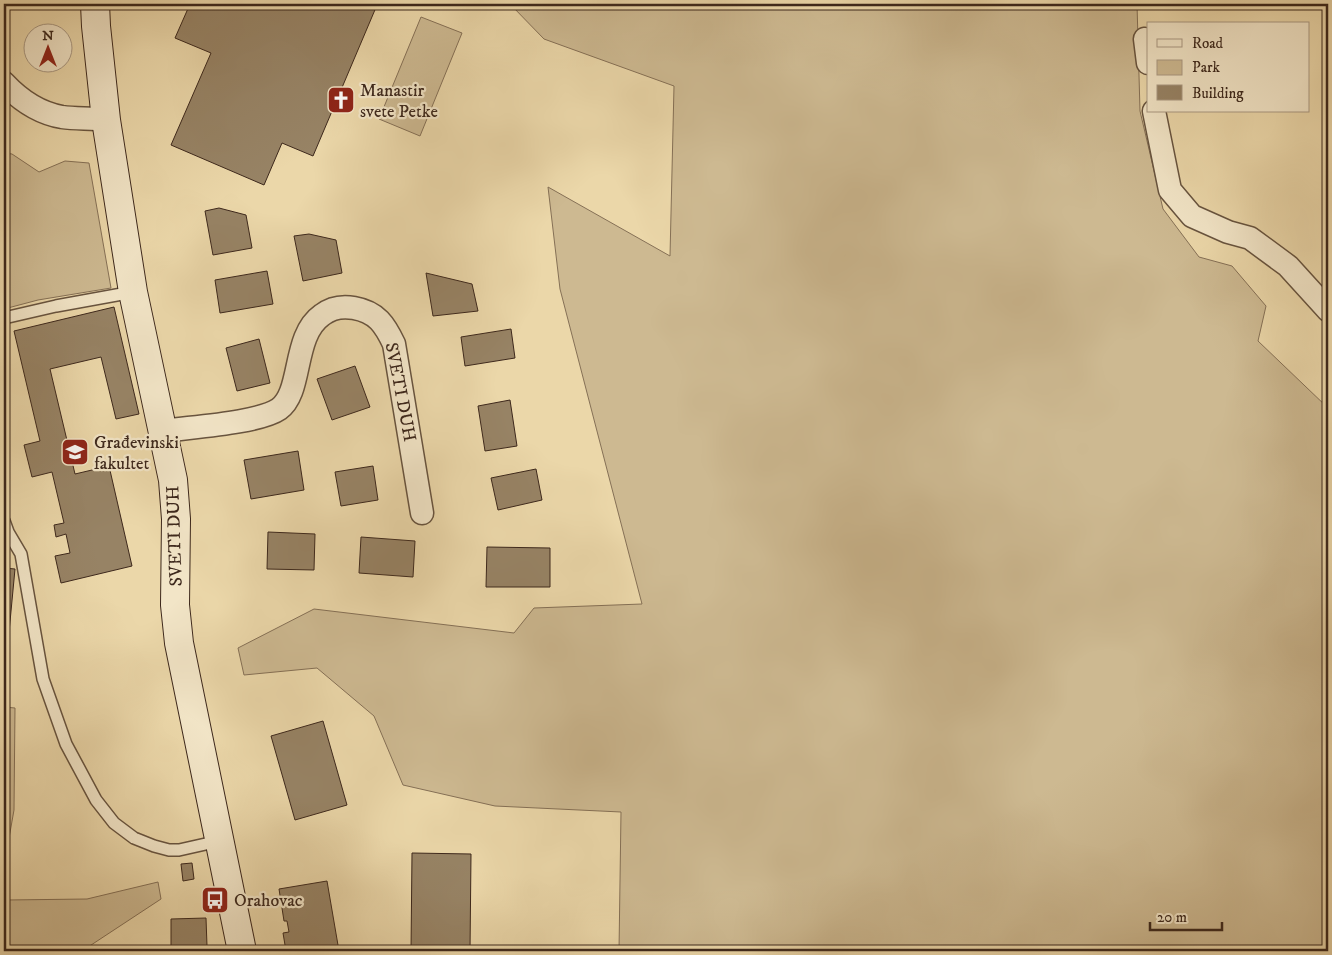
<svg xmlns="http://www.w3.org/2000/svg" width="1332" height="955" font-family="'IM FELL DW Pica',serif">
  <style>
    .green { fill: #cdb991; stroke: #857056 }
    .building { fill: #978365; stroke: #3d281c }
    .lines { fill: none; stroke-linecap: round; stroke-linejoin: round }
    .service-casing { stroke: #68543f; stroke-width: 14 }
    .minor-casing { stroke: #68543f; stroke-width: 25 }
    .secondary-casing { stroke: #3d281c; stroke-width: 30 }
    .service { stroke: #f2e5c7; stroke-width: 11 }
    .minor { stroke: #f2e5c7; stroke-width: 22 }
    .secondary { stroke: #f2e5c7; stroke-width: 28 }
    .labels { text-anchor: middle; stroke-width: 4.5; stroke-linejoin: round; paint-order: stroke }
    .poi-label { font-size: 18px; fill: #3d281c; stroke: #f2e5c7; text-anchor: start }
    .street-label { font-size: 18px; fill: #3d281c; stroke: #f2e5c7 }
  </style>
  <rect width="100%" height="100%" fill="#ebd7a9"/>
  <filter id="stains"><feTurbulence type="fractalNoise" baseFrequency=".004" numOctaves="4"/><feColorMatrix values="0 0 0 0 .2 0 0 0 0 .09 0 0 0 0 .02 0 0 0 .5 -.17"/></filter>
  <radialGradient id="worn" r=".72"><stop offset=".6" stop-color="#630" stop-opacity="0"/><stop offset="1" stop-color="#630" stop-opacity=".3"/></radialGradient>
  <path class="green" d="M510 4H1137L1140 111 1163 209 1199 257 1232 266 1266 306 1258 341 1328 408V458L1324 462 1328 466V951H619L621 812 495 806 403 785 374 716 317 668 244 675 238 648 314 609 514 633 534 608 642 604 560 289 548 187 670 256 674 86 544 39Z
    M421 17 462 33 420 136 379 119Z
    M4 153 12 154 39 172 65 161 89 163 111 288 38 300 4 309Z
    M4 707 15 708 14 810 6 855H4Z
    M158 882 161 899 82 951H4V893L7 900 87 899Z"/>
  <path class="building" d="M8 4H38L37 9Z
    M190 4H373L377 5 313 156 282 143 264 185 171 145 211 53 175 38Z
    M219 208 246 215 252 248 213 255 205 211Z
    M309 234 336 240 342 273 303 281 294 236Z
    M267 271 273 304 220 313 215 280Z
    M426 273 472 284 478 311 433 316Z
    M114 307 139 414 116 419 101 357 50 369 75 474 109 466 132 566 61 583 55 556 70 553 66 534 56 537 54 525 64 523 52 472 32 477 24 445 40 441 14 331Z
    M511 329 515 358 465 366 461 337Z
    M259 339 270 383 237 391 226 348Z
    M355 366 370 407 332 420 317 379Z
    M510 400 517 446 485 451 478 406Z
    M298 451 304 490 251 499 244 460Z
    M373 466 378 500 341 506 335 472Z
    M536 469 542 500 498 510 491 478Z
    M268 532 315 534 314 570 267 569Z
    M361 537 415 541 413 577 359 573Z
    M487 547 550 548V587H486Z
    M4 568 15 569 4 685Z
    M323 721 347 805 295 820 271 736Z
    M412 853 471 854 470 951H411Z
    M192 863 194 879 183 881 181 864Z
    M327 881 339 951H286L283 933 289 932 287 921H284L279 889Z
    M206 918 207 946 171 947V919Z"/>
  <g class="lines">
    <g class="service-casing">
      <path id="service" d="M4 318 56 306 133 292
        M4 521 8 532 21 554 43 679 66 744 96 800 114 823 134 838 154 846 169 850H179L219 841"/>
    </g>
    <g class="minor-casing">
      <path id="minor" d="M1145 39 1148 63
        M4 83C20 100 39 113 62 117 76 119 92 118 106 120
        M1154 111 1170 190 1192 216 1228 232 1250 238 1288 266 1328 310
        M164 431C190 427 259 423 279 409 303 392 292 336 322 315 331 308 343 306 354 308 377 312 385 325 394 344L422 513"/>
    </g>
    <g class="secondary-casing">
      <path id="secondary" d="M95 4 96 26 106 120 133 292 173 480 176 519 175 605 179 643 242 951"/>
    </g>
    <use href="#service" class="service"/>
    <use href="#minor" class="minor"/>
    <use href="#secondary" class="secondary"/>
  </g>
  <defs>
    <g id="church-square" transform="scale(1.4375)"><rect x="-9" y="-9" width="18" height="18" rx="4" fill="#8f2418" stroke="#f2e5c7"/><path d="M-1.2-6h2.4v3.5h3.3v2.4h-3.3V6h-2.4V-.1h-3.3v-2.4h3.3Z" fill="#fff"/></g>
    <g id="university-square" transform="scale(1.4375)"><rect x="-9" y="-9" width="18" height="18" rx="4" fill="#8f2418" stroke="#f2e5c7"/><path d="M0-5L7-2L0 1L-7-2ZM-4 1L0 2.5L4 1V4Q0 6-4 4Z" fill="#fff"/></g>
    <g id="bus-square" transform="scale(1.4375)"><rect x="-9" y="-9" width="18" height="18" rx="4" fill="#8f2418" stroke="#f2e5c7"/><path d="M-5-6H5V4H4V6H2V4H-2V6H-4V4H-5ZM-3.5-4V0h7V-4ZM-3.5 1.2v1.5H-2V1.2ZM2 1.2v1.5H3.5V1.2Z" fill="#fff"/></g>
  </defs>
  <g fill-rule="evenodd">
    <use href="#church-square" x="341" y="100"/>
    <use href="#university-square" x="75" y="452"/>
    <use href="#bus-square" x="215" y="900"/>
  </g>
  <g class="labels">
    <g class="poi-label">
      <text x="360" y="96">Manastir<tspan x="360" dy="21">svete Petke</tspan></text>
      <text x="94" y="448">Građevinski<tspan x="94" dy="21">fakultet</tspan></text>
      <text x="234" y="906">Orahovac</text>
    </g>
    <g class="street-label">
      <text transform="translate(401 392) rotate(79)" y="6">SVETI DUH</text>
      <text transform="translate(174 536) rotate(-92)" y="6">SVETI DUH</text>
    </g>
  </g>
  <rect width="1332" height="955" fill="none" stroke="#ebd7a9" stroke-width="20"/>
  <rect x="5" y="5" width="1322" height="945" fill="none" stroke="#3d281c" stroke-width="2.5"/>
  <rect x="10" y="10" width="1312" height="935" fill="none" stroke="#3d281c"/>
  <rect x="1147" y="22" width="162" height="90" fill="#f2e5c7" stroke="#aa9983"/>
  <rect x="1157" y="39" width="25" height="8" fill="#f2e5c7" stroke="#aa9983"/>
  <text x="1192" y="48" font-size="15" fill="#3d281c">Road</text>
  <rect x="1157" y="60" width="25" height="15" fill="#cdb991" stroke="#aa9983"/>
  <text x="1192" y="72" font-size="15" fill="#3d281c">Park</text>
  <rect x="1157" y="85" width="25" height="15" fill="#978365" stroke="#aa9983"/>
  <text x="1192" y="98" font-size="15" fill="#3d281c">Building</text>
  <g transform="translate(48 48)"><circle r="24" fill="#f2e5c7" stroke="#aa9983"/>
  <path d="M0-4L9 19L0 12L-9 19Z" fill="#8f2418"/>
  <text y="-8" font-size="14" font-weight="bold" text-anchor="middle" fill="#3d281c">N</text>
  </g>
  <path d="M1150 922v8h72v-8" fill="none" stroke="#3d281c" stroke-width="2.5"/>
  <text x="1157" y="922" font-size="15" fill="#3d281c" stroke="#f2e5c7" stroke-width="4" paint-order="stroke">20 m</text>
  <rect width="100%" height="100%" filter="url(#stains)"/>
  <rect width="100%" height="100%" fill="url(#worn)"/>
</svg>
